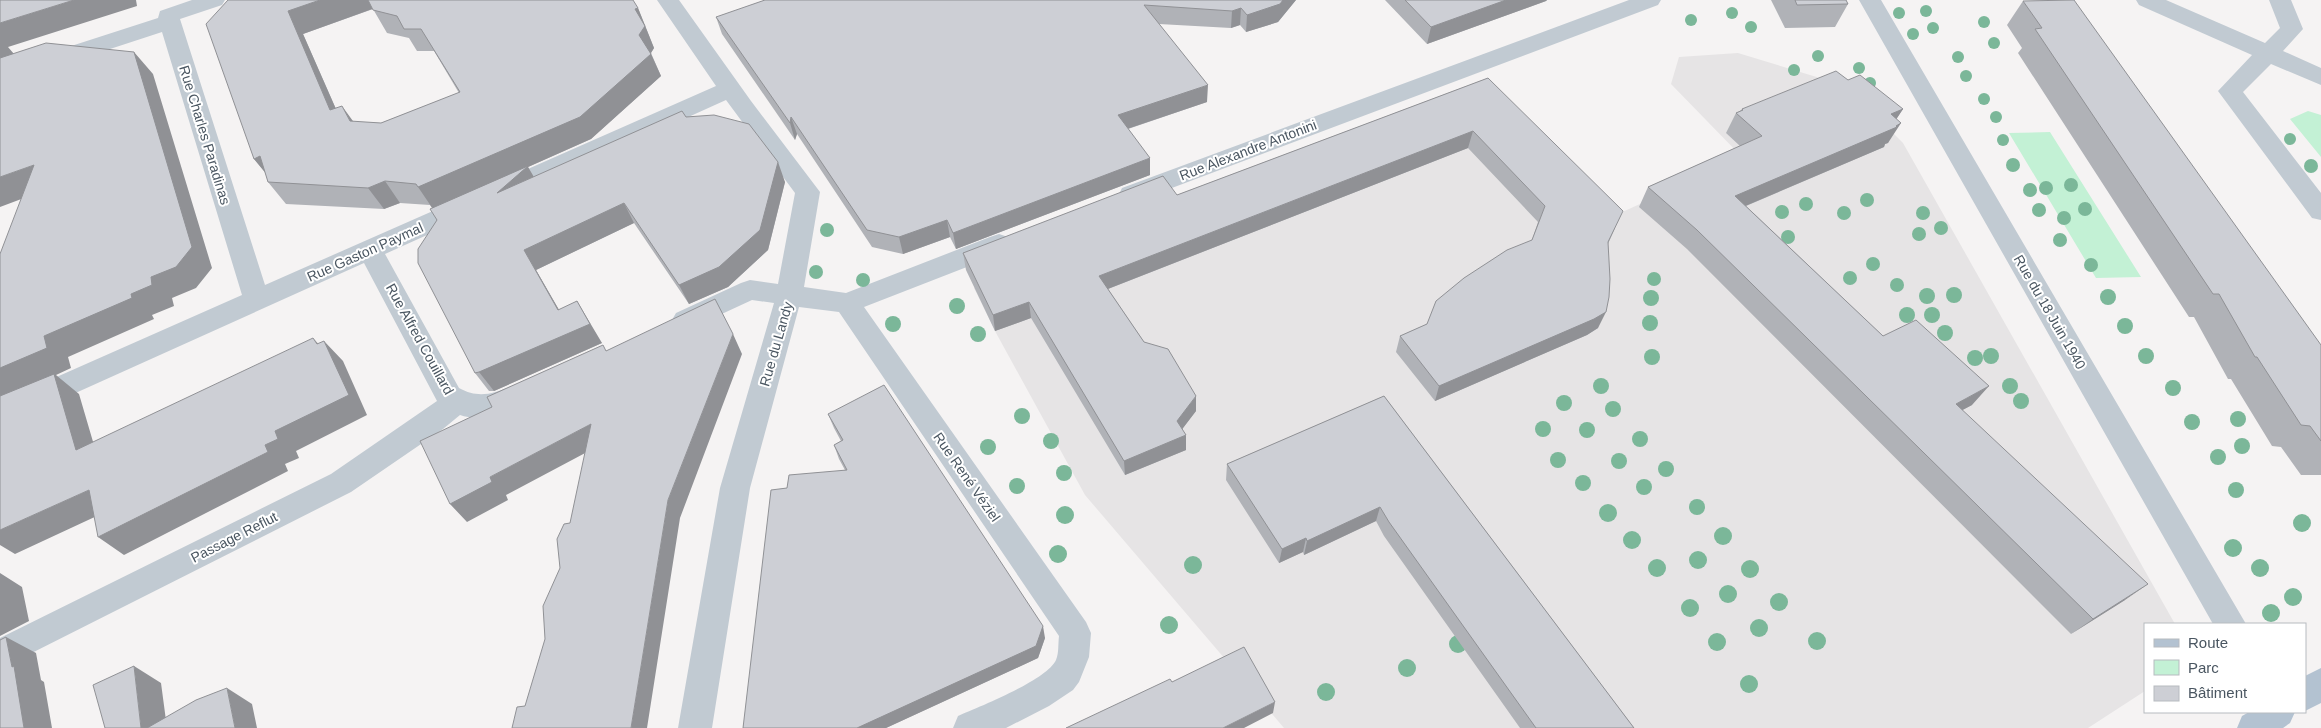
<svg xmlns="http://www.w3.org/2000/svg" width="2321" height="728" font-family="Helvetica,sans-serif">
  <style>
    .education { fill: #e6e4e5 }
    .green { fill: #c3f1d5 }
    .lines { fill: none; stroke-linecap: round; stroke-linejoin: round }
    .minor { fill: #c1cad2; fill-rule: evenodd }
    .major { fill: #b3c2d1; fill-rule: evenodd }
    .tree { fill: #7bb799 }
    .wall { fill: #b0b2b7; fill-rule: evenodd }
    .shaded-wall { fill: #909195 }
    .building { fill: #cdcfd5; stroke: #909195 }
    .labels { text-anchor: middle; stroke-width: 4; stroke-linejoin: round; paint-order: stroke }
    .street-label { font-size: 14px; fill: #4a5661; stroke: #fff }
  </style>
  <rect width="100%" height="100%" fill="#f5f3f3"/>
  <path class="education" d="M1738 53 1846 86 1903 143 2175 624H2145V691L2088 728H1284L1085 495 995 331 974 288 1493 91 1616 215 1742 157 1671 84 1679 57Z"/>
  <path class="green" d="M2308 111 2321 115V157L2290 119Z
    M2050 132 2141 277 2096 278 2009 133Z"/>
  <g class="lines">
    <path class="minor" d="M192 0H225L222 5 180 19 265 285 716 86 657 0H679L751 101 820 192 804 287 846 293 990 237 999 234 1008 237 1012 244 1008 251 864 307 1086 622 1091 633 1089 657 1079 682 1073 690 1049 706 1006 728H953L958 716C979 707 1047 680 1056 660 1059 653 1058 644 1059 636L839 312 799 307 750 488 712 728H678L720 488 774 303 752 300 685 331 676 327 672 320 676 313 741 283 750 280 778 284 795 193 726 100 385 254 459 388C484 402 501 389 525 381L535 384 539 392C528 413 481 423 460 415L443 429 351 492 0 669V638L331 474 437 401 364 263 0 427V402L242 295 162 32 0 85V69L158 18 160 11Z
      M1629 0H1661L1658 5 1140 200 1131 203 1122 200 1119 194 1122 188Z
      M1859 0H1881L2246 624H2213Z
      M2136 0H2166L2265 43 2280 28 2269 0H2291L2303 29 2283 51 2321 68V85L2271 64 2243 92 2321 193V220L2312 218 2218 91 2252 55 2139 5Z"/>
    <path class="major" d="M2321 668V703L2305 711V676Z
      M2249 712H2295L2290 723 2283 728H2237L2242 716Z"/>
  </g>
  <g class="tree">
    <circle cx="1926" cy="11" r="6"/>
    <circle cx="1732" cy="13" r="6"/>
    <circle cx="1899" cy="13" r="6"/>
    <circle cx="1691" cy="20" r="6"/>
    <circle cx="1984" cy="22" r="6"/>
    <circle cx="1751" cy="27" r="6"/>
    <circle cx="1933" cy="28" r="6"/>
    <circle cx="1913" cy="34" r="6"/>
    <circle cx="1994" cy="43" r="6"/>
    <circle cx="1818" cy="56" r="6"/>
    <circle cx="1958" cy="57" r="6"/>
    <circle cx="1859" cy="68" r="6"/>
    <circle cx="1794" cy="70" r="6"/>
    <circle cx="1966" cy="76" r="6"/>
    <circle cx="1870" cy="83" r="6"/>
    <circle cx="1984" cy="99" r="6"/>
    <circle cx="1996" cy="117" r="6"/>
    <circle cx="2290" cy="139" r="6"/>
    <circle cx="2003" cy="140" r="6"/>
    <circle cx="2013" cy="165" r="7"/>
    <circle cx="2311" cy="166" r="7"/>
    <circle cx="2071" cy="185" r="7"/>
    <circle cx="2046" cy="188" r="7"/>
    <circle cx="2030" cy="190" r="7"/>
    <circle cx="1867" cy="200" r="7"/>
    <circle cx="1806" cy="204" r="7"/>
    <circle cx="2085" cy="209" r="7"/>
    <circle cx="2039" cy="210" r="7"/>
    <circle cx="1782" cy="212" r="7"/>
    <circle cx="1844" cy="213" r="7"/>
    <circle cx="1923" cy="213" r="7"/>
    <circle cx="2064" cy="218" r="7"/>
    <circle cx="1941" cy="228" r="7"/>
    <circle cx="827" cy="230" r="7"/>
    <circle cx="1919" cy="234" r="7"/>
    <circle cx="1788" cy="237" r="7"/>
    <circle cx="2060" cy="240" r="7"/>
    <circle cx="1873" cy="264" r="7"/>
    <circle cx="2091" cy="265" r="7"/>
    <circle cx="816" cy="272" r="7"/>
    <circle cx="1850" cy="278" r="7"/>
    <circle cx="1654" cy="279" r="7"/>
    <circle cx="863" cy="280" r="7"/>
    <circle cx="1897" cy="285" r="7"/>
    <circle cx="1954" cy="295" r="8"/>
    <circle cx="1927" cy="296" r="8"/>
    <circle cx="2108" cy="297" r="8"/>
    <circle cx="1651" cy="298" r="8"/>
    <circle cx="957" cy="306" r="8"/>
    <circle cx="1907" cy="315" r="8"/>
    <circle cx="1932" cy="315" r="8"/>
    <circle cx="1650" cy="323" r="8"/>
    <circle cx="893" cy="324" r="8"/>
    <circle cx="2125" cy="326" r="8"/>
    <circle cx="1945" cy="333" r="8"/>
    <circle cx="978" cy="334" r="8"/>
    <circle cx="1991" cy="356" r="8"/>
    <circle cx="2146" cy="356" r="8"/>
    <circle cx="1652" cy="357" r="8"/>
    <circle cx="1975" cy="358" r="8"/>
    <circle cx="1601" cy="386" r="8"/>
    <circle cx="2010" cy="386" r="8"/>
    <circle cx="2173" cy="388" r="8"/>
    <circle cx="2021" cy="401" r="8"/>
    <circle cx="1564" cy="403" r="8"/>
    <circle cx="1613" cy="409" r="8"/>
    <circle cx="1022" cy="416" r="8"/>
    <circle cx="2238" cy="419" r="8"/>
    <circle cx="2192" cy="422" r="8"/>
    <circle cx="1543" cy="429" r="8"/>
    <circle cx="1587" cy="430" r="8"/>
    <circle cx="1640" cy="439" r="8"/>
    <circle cx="1051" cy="441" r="8"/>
    <circle cx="2242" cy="446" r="8"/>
    <circle cx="988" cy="447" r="8"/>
    <circle cx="2218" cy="457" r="8"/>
    <circle cx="1558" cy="460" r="8"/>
    <circle cx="1619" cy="461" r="8"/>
    <circle cx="1666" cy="469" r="8"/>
    <circle cx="1064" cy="473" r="8"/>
    <circle cx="1583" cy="483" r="8"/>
    <circle cx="1017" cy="486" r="8"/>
    <circle cx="1644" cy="487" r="8"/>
    <circle cx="2236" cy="490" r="8"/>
    <circle cx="1697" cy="507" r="8"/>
    <circle cx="1608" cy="513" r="9"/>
    <circle cx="1065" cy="515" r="9"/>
    <circle cx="2302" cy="523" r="9"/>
    <circle cx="1723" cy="536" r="9"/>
    <circle cx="1632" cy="540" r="9"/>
    <circle cx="2233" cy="548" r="9"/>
    <circle cx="1058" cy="554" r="9"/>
    <circle cx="1698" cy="560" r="9"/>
    <circle cx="1193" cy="565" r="9"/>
    <circle cx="1657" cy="568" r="9"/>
    <circle cx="2260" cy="568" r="9"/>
    <circle cx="1750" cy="569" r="9"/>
    <circle cx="1728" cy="594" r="9"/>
    <circle cx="2293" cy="597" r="9"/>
    <circle cx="1779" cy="602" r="9"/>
    <circle cx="1690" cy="608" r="9"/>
    <circle cx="2271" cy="613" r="9"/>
    <circle cx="1169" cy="625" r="9"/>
    <circle cx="1759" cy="628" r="9"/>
    <circle cx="1817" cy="641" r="9"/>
    <circle cx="1717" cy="642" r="9"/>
    <circle cx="1458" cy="644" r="9"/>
    <circle cx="1407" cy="668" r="9"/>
    <circle cx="1749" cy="684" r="9"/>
    <circle cx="1326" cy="692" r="9"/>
  </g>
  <path class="wall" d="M228 0 638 8 654 48 651 53 661 76 591 139 528 167 534 177 686 117 785 182 768 250 728 287 689 304 634 223 536 270 559 310 602 343 494 391H489L475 373 437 220 432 208 430 205 400 203 384 209 286 204 268 182 265 172 254 159ZM373 9 387 33 409 38 417 51H434L459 93 381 123 353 122 336 109 303 34Z
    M1296 0 1278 22 1246 32 1240 25 1231 28 1159 24 1207 102 1128 129 1150 175 956 249 950 237 903 254 872 247 797 134 795 140 722 34 716 17Z
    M1385 0H1547L1546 1 1427 44Z
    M1771 0H1846L1848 4 1835 27 1785 28Z
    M2023 1 2321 345V475H2301L2281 447 2272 446 2231 379H2228L2194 317H2189L2018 53 2022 48 2007 25Z
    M1488 78 1615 228 1608 244 1598 328 1587 335 1435 401 1396 352 1400 336 1427 324 1532 240 1538 222 1468 148 1108 289 1144 342 1196 411 1182 429 1186 450 1125 475 1031 318 995 331 966 270 963 253 1177 195Z
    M1848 80 1903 109 1896 119 1888 143 1885 144 1884 147 1746 206 1883 336 1972 405 1962 410 2125 600 2071 634 1687 249 1639 207 1648 187 1740 146 1726 133 1736 113 1740 111 1742 109Z
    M1384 396 1634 728H1520L1384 536 1376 521 1304 555 1303 552 1279 563 1226 480 1227 464Z
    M828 414 1045 638 1038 658 886 728H743L787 488 845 470 839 459 834 445 841 441 834 428Z"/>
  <path class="shaded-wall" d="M74 0H136L137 6 8 47 20 61 0 67V23Z
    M320 0H370L375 8 303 34 346 132 330 110 288 11Z
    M1283 0H1296L1278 22 1246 32 1247 15Z
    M1506 0H1547L1546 1 1427 44 1431 27Z
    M638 8 654 48 649 56 651 54 661 76 591 139 528 167 539 186 497 193 433 209 418 187 639 35 635 9Z
    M1241 8 1240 25 1231 28 1232 11Z
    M134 52 153 74 212 268 196 288 172 298 174 306 152 315 154 319 68 357 71 368 56 375 79 394 101 469 0 400V368L44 336 131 294 151 277Z
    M1208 85 1207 102 1118 132V115Z
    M342 106 358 128 350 121Z
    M1903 109 1890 129 1891 114Z
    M791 117 797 134 795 140 790 123Z
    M1901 123 1888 143 1885 144 1884 147 1724 215 1735 196Z
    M1473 131 1468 148 1100 292 1099 276Z
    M260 156 272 181 254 159Z
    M1150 158V175L956 249 953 233Z
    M778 162 785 182 768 250 728 287 689 304 679 285Z
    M34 165 56 186 0 207V177Z
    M385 181 400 203 384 209 368 188Z
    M624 203 634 223 536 270 570 329 558 310 524 250Z
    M947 220 950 237 903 254 899 237Z
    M577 301 602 343 494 391 479 372Z
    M1029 302 1031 318 995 331 993 315Z
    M1606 312 1598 328 1587 335 1435 401 1439 386Z
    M733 334 742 354 680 518 647 728H631L668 500Z
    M313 338 332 359 324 341 343 361 367 415 296 451 299 458 285 464 288 471 124 555 98 537 275 431 317 344Z
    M1989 386 1972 405 1940 422 1956 404Z
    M1196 396V411L1177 436V421Z
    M591 424 604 443 506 495 508 500 467 522 450 504 490 477Z
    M1186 435V450L1125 475 1124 461Z
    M89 490 114 508 15 554 0 545V530Z
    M1380 507 1376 521 1304 555 1307 541Z
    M1306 538 1303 552 1279 563 1282 549Z
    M0 573 22 587 29 621 0 636Z
    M2148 584 2125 600 2071 634 2093 619Z
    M1043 626 1045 638 1038 658 886 728H857Z
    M6 637 36 653 41 680 44 682 52 728H24Z
    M134 666 161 683 167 728H141Z
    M227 688 252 704 257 728H235Z
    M1275 702 1273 713 1244 728H1223Z"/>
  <path class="building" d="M0 0H74L0 23Z
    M228 0H320L288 11 330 110 342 106 350 121 381 123 460 92 421 29H404L397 16 373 10 368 0H633L638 8 635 9 645 26 639 35 651 54 580 117 418 187 416 184 385 181 368 188 268 182 260 156 254 159 206 24Z
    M765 0H1283L1280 4 1247 15 1241 8 1232 11 1144 5 1208 85 1118 115 1150 158 953 233 947 220 899 237 867 230 791 117 790 123 716 17Z
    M1405 0H1506L1431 27Z
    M1795 0H1846L1848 4 1797 5Z
    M2074 0 2321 345V441L2310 426 2301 425 2257 357H2255L2219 294H2213L2035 29 2042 28 2023 1Z
    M46 43 134 52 192 247 176 267 151 277 152 285 131 294 132 298 44 336 47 348 0 368V254L34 165 0 177V58Z
    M1836 71 1848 80 1860 75 1903 109 1891 114 1901 123 1896 126 1897 127 1735 196 1883 336 1916 320 1989 386 1956 404 2148 584 2093 619 1697 230 1648 187 1762 136 1736 113 1743 110 1742 109Z
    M1488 78 1623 211 1608 242 1610 279 1609 297 1606 312 1594 319 1439 386 1400 336 1427 324 1436 301 1464 278 1507 250 1532 240 1545 206 1473 131 1099 276 1144 342 1168 349 1196 396 1177 421 1186 435 1124 461 1029 302 993 315 963 253 1163 176 1177 195Z
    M682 111 686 117 714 115 749 124 778 162 760 230 719 267 679 285 624 203 524 250 558 310 577 301 590 324 479 372 475 373 418 263V249L437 220 430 209 528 166 497 193Z
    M715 299 733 334 668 500 631 728H512L517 707 525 706 545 639 543 606 560 568 557 539 564 524 570 523 591 424 490 477 492 482 450 504 420 441 492 407 487 397 603 345 606 351Z
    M313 338 317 344 324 341 349 395 275 431 278 439 265 445 268 452 98 537 89 490 0 530V396L54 374 76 450Z
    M884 385 1043 626 1036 646 857 728H743L771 490 787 488 789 475 847 470 834 445 843 440 828 414Z
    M1384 396 1634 728H1536L1389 522 1380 507 1307 541 1306 538 1282 549 1227 464Z
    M6 637 12 667 14 666 24 728H0V640Z
    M1244 647 1275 702 1223 728H1066L1170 679 1172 682Z
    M134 666 141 728H105L93 685Z
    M227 688 235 728H147L196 700Z"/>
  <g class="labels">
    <g class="street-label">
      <text transform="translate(205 135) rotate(73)" y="5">Rue Charles Paradinas</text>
      <text transform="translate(1248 150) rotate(-21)" y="5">Rue Alexandre Antonini</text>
      <text transform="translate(365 252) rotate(-24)" y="5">Rue Gaston Paymal</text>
      <text transform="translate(2050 312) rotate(60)" y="5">Rue du 18 Juin 1940</text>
      <text transform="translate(420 339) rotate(61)" y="5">Rue Alfred Couillard</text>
      <text transform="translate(776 344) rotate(-74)" y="5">Rue du Landy</text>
      <text transform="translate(967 477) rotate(55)" y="5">Rue René Véziel</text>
      <text transform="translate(234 537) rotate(-27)" y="5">Passage Reflut</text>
    </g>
  </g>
  <rect x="2144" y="623" width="162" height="90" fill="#ffffff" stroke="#b7bbc0"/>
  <rect x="2154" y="639" width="25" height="8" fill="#b3c2d1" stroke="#b7bbc0"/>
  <text x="2188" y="648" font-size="15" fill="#4a5661">Route</text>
  <rect x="2154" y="660" width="25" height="15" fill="#c3f1d5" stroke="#b7bbc0"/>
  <text x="2188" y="673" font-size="15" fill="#4a5661">Parc</text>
  <rect x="2154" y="686" width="25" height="15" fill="#cdcfd5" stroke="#b7bbc0"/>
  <text x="2188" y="698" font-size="15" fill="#4a5661">Bâtiment</text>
</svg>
